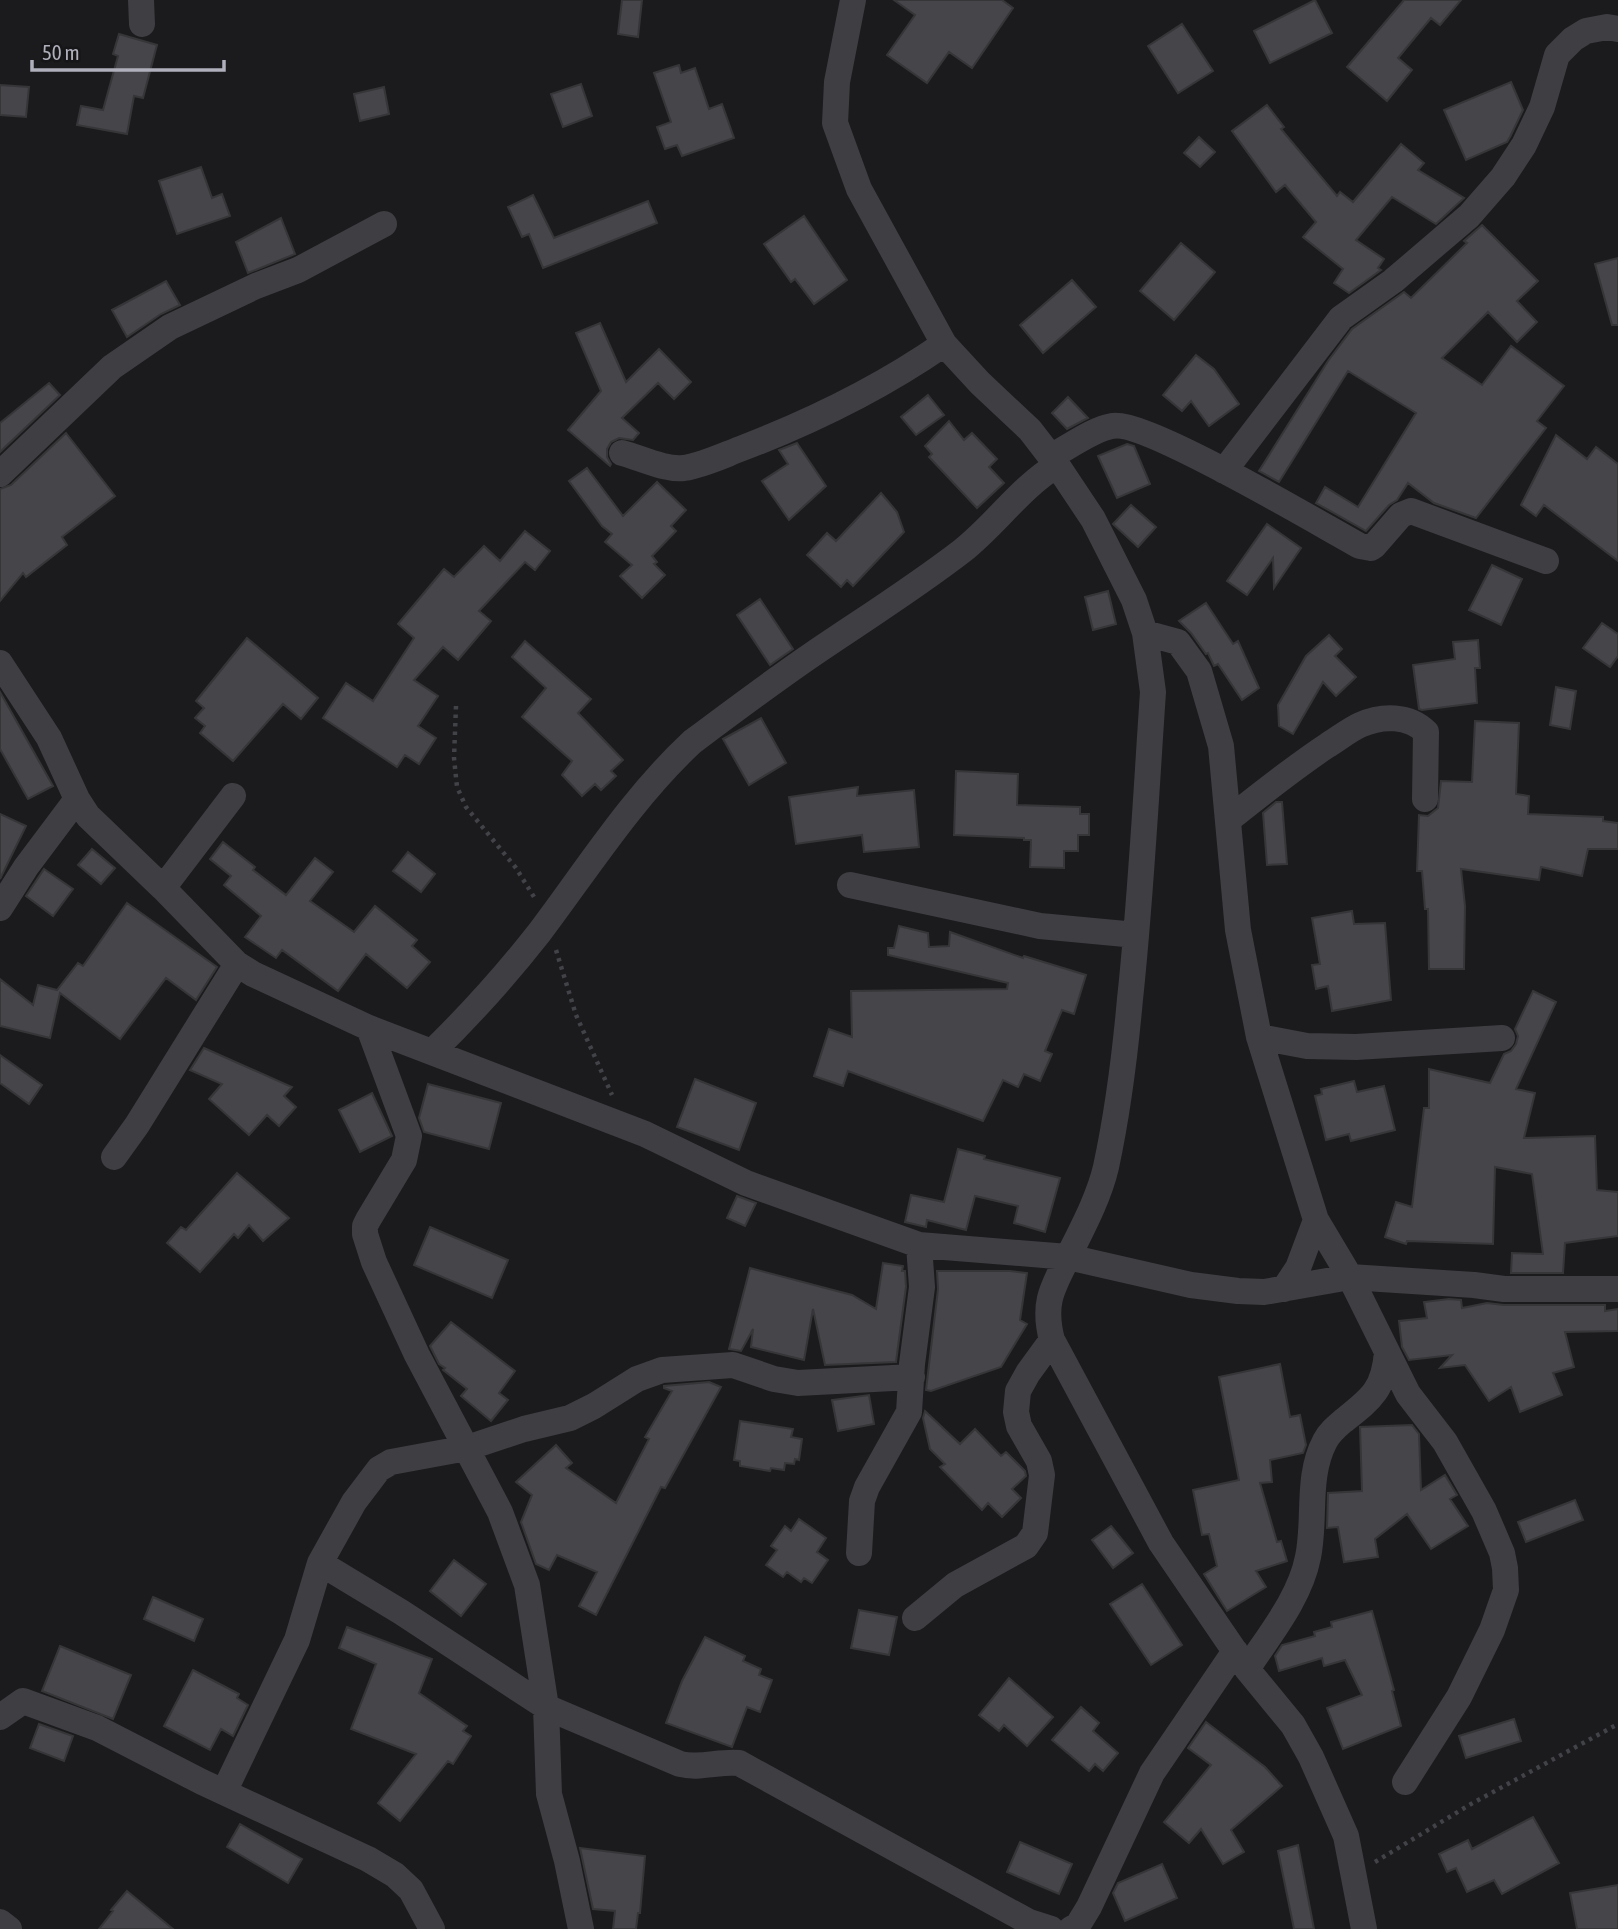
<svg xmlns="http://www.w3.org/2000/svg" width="1618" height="1929" font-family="'Asap Condensed',sans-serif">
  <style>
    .building { fill: #45454a; stroke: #363538; stroke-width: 2 }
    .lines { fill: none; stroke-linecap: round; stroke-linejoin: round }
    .path { stroke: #424348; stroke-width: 4.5; stroke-dasharray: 3.5 5; stroke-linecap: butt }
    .minor { stroke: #3e3e43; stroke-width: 26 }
  </style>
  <rect width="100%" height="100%" fill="#1b1b1d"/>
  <path class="building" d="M622 0H642L638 37 618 34Z
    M894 0H1002L1013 8 972 68 949 52 927 83 887 55 915 15Z
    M1315 0 1332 33 1270 63 1254 31Z
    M1404 0H1461L1440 25 1431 18 1398 58 1412 70 1387 101 1347 67Z
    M1182 24 1213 71 1178 93 1148 46Z
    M119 34 157 45 143 98 134 96 127 134 77 125 81 106 103 110 118 56 113 54Z
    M679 65 681 73 695 68 709 109 722 104 734 138 682 156 677 145 665 149 657 127 671 122 654 73Z
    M1511 82 1523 110 1510 137 1507 142 1466 160 1444 110Z
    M581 84 592 116 563 127 551 94Z
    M0 85 29 87 26 117 0 115Z
    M384 87 389 114 360 121 354 94Z
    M1267 105 1284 127 1281 129 1337 196 1340 192 1353 202 1401 144 1424 163 1418 170 1464 198 1436 224 1392 197 1356 240 1384 259 1378 268 1381 270 1349 293 1334 283 1343 269 1303 237 1316 222 1285 185 1276 192 1232 131Z
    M1199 137 1215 152 1200 167 1184 153Z
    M201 167 212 198 222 194 230 216 177 234 159 181Z
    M533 195 554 238 648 201 657 223 543 268 529 234 522 237 508 207Z
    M804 216 847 280 814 304 795 279 791 282 764 244Z
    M281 218 295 254 248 273 236 242Z
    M1482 225 1538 281 1517 301 1537 322 1517 342 1488 312 1442 358 1482 385 1511 346 1564 386 1537 421 1546 428 1476 518 1434 503 1408 483 1397 500 1389 505 1366 531 1316 503 1325 487 1358 507 1416 413 1348 371 1279 482 1259 471 1328 361 1352 329 1404 292 1411 298 1467 243 1464 241Z
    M1181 243 1215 272 1174 320 1140 291Z
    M1618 258V325H1612L1595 264Z
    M1072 280 1096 307 1043 353 1020 325Z
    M166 281 180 305 161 314 127 337 112 310Z
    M600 323 626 382 659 349 691 382 674 399 658 383 622 418 639 433 633 440 619 438 611 442 607 449V457L611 464 610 466 568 430 601 391 576 333Z
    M1196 355 1214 369 1239 404 1209 426 1191 401 1182 411 1163 395Z
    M49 383 60 395 0 452V423Z
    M928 395 944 415 916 435 901 417Z
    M1068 397 1088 418 1067 429 1052 413Z
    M949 421 964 440 972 433 997 459 989 467 1004 483 977 508 929 457 932 454 925 446Z
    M66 433 115 496 62 537 67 545 26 577 23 573 0 601V489L11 485Z
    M1556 435 1587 459 1596 447 1618 464V561L1544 505 1536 516 1521 505Z
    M797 443 826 486 789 520 762 481 788 464 779 450Z
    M1127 444 1134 446 1150 484 1117 498 1098 456Z
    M587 468 623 516 657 482 686 510 671 526 676 531 652 556 657 562 654 564 665 575 642 598 620 576 632 565 605 542 612 534 602 526 569 481Z
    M881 493 897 512 904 532 853 586 847 580 841 587 807 555 827 533 836 541Z
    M1131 505 1156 527 1138 547 1113 524Z
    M1267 524 1301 548 1274 588 1273 558 1247 595 1227 581Z
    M525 531 550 551 535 570 525 562 479 611 491 621 458 660 443 647 414 680 438 696 418 726 436 738 419 764 405 755 397 767 323 718 346 683 373 701 414 638 398 624 444 569 454 577 484 546 500 561Z
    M1492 565 1522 579 1501 625 1469 610Z
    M1108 591 1116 624 1093 630 1085 597Z
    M760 599 793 649 770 665 737 615Z
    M1206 603 1233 644 1238 641 1259 688 1242 700 1218 664 1214 666 1208 653 1206 654 1191 633 1179 621Z
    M1602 623 1618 634V656L1610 667 1583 648Z
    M1329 635 1342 649 1335 656 1356 677 1336 696 1323 682 1293 734 1279 726 1278 705 1306 656Z
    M247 638 318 698 301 719 283 704 233 761 200 733 205 726 195 718 204 708 196 701Z
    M1478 640 1480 668H1475L1477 703 1422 710 1419 709 1413 665 1455 659 1453 642Z
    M525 641 591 699 578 713 623 760 611 771 616 776 601 790 595 784 582 796 562 775 572 761 522 717 546 688 512 657Z
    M1556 687 1576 691 1570 729 1550 725Z
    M0 692 53 786 28 799 0 749Z
    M761 718 786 763 749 785 723 739Z
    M1475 721 1519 723 1516 794 1529 796 1528 814 1603 817V821L1618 823V849H1588L1582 876 1541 867 1539 880 1461 869 1465 906 1464 969H1429L1428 909H1425L1422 871H1417L1419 815 1428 816 1438 808 1441 781 1472 782Z
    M956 771 1018 774 1017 805 1080 807V814H1089V835H1078V851H1064V868L1030 867 1031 840H1024V838L954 835Z
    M858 787 857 796 914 790 919 847 864 852 862 835 796 844 789 797Z
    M1276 802H1282L1287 864 1267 865 1263 813Z
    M0 814 26 826 0 879Z
    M223 842 255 867 253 870 286 895 315 858 333 872 310 901 354 932 375 906 417 940 412 946 430 962 407 988 366 954 338 991 282 950 276 958 245 937 261 916 224 885 231 876 210 859Z
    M92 849 115 868 101 884 78 865Z
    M408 852 435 874 421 892 393 871Z
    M44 869 73 889 53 916 26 896Z
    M127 903 217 967 196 1000 166 978 120 1039 60 993 50 1038 0 1026V979L33 1005 38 985 57 990 78 963 83 966Z
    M1352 911 1354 924 1385 923 1391 1000 1332 1011 1328 986 1316 989 1312 965 1320 964 1312 918Z
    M899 926 928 933 929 947 949 946 950 932 1023 958 1024 956 1086 975 1074 1014 1062 1010 1045 1051 1052 1054 1040 1081 1024 1074 1018 1087 1003 1080 983 1121 848 1071 843 1086 814 1076 829 1029 852 1037 851 991 1007 989 1008 983 888 955V948H894Z
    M1533 991 1556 1002 1516 1089 1535 1093 1524 1138 1595 1136 1597 1190 1618 1192V1236L1565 1243 1563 1273H1511L1512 1253 1543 1254 1532 1174 1495 1167 1493 1244 1407 1241 1406 1244 1385 1237 1396 1202 1412 1207 1424 1108H1429V1069L1490 1083 1504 1054 1511 1051 1516 1044 1518 1036 1515 1029Z
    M204 1048 292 1087 284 1096 296 1107 279 1126 267 1115 249 1135 209 1099 222 1084 190 1070Z
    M0 1055 42 1085 29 1104 0 1083Z
    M695 1079 756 1103 739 1150 677 1127Z
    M1354 1081 1357 1092 1384 1086 1395 1130 1351 1141 1349 1134 1326 1140 1315 1096 1322 1094 1321 1089Z
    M428 1084 501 1103 489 1149 424 1132 419 1118Z
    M372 1093 392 1136 360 1152 339 1110Z
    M958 1149 985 1156 984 1159 1060 1178 1045 1232 1014 1223 1018 1206 975 1196 966 1230 927 1220 926 1227 905 1222 911 1195 944 1202Z
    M237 1173 289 1218 263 1241 249 1225 238 1238 234 1234 200 1272 167 1243 181 1227 186 1230Z
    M737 1196 756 1203 745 1226 727 1218Z
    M430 1227 508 1260 492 1298 414 1265Z
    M883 1263 903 1266 902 1271H905L906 1287 896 1362 825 1365 813 1309 804 1360 751 1347 753 1329 741 1351 729 1349 750 1268 852 1295 876 1309Z
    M937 1271H1010L1027 1273 1020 1320 1027 1324 1001 1367 931 1391 926 1390 938 1289Z
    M1449 1299 1461 1300 1462 1308 1487 1303 1504 1305H1605V1311L1618 1309V1331L1565 1332 1574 1367 1553 1373 1562 1395 1520 1412 1511 1387 1489 1401 1465 1365 1440 1368 1452 1355 1409 1360 1402 1347 1399 1321 1427 1318 1424 1302Z
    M451 1322 515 1371 499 1393 508 1400 491 1421 461 1396 467 1389 443 1370 445 1368 439 1364 430 1346Z
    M1280 1364 1290 1417 1300 1415 1306 1445 1303 1453 1270 1460 1272 1482 1260 1483 1277 1542 1281 1541 1287 1561 1256 1571 1266 1587 1227 1611 1204 1574 1217 1566 1209 1534 1202 1535 1193 1490 1239 1480 1219 1377Z
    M709 1382 721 1387 665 1488 661 1487 596 1615 579 1606 597 1572 557 1555 549 1570 536 1564 521 1522 532 1495 516 1482 556 1445 572 1463 566 1468 616 1503 649 1439 645 1437 672 1391 664 1388V1386Z
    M869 1395 874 1424 838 1431 832 1400Z
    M925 1411 960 1444 975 1429 1001 1456 1006 1452 1025 1471 1026 1476 1012 1489 1021 1498 1002 1517 988 1503 982 1510 940 1467 945 1464 930 1449 923 1418Z
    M740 1421 793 1429 791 1437 802 1439 799 1460 795 1459 794 1464 785 1463 784 1470 771 1468 770 1471 740 1466V1461L734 1460Z
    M1412 1425 1419 1434 1421 1490 1445 1475 1457 1495 1450 1499 1468 1526 1431 1549 1407 1514 1375 1539 1378 1557 1344 1562 1338 1527 1327 1528 1328 1493 1362 1491 1360 1427Z
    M1575 1500 1583 1520 1526 1542 1518 1522Z
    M799 1519 826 1538 817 1552 828 1560 812 1583 804 1578 801 1582 787 1572 783 1577 766 1565 777 1550 771 1546 785 1526 791 1531Z
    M1111 1526 1133 1553 1113 1568 1092 1540Z
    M454 1560 486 1584 461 1616 430 1591Z
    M1142 1584 1182 1645 1151 1665 1110 1604Z
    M153 1597 203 1619 194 1641 144 1619Z
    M859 1610 897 1617 889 1655 851 1648Z
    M1372 1611 1394 1690 1392 1691 1401 1726 1343 1749 1327 1708 1362 1695 1345 1660 1324 1666 1322 1658 1279 1671 1275 1656 1282 1645 1315 1636 1314 1632 1332 1627 1331 1622Z
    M347 1627 432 1659 419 1693 467 1726 463 1731 471 1736 453 1764 448 1761 400 1821 378 1803 416 1754 351 1729 376 1664 339 1648Z
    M705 1637 745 1656 743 1661 761 1669 759 1675 772 1680 760 1712 747 1707 732 1747 666 1723 682 1681Z
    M60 1646 131 1675 113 1719 42 1691Z
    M193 1670 239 1694 237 1698 248 1705 233 1736 221 1729 210 1750 164 1726Z
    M1009 1678 1053 1717 1027 1746 1004 1725 999 1731 979 1715Z
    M1081 1707 1099 1723 1093 1731 1118 1753 1103 1771 1095 1764 1089 1771 1052 1740Z
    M1514 1719 1521 1741 1466 1758 1459 1736Z
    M1206 1722 1265 1767 1282 1786 1231 1830 1244 1852 1223 1864 1201 1829 1189 1843 1164 1822 1211 1765 1188 1748Z
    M39 1724 73 1736 64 1761 30 1748Z
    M1533 1817 1559 1863 1502 1894 1494 1880 1467 1892 1456 1868 1447 1872 1439 1854 1468 1840 1472 1849Z
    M240 1824 302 1859 288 1883 227 1847Z
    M1020 1842 1072 1864 1059 1894 1007 1872Z
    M1298 1845 1314 1929H1294L1278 1851Z
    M580 1848 645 1856 640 1913H638L636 1929H613L615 1911 593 1909Z
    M1162 1864 1177 1898 1125 1921 1113 1893 1118 1883Z
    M1618 1885V1929H1577L1570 1893Z
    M127 1891 173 1929H99L113 1911 111 1910Z"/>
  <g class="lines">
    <path class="path" d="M456 706 454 758 457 787 466 807 516 868 534 897
      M556 950 576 1015 612 1095
      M1375 1862 1471 1804 1618 1724"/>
    <path class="minor" d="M141 0 142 24
      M853 0 837 82 835 123 859 189 944 344 980 383 1030 430 1057 465 1093 519 1134 600 1145 633 1153 692C1146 794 1141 897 1130 999 1125 1055 1118 1111 1106 1167 1099 1197 1083 1227 1069 1255 1053 1287 1042 1302 1052 1340L1161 1543 1247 1669 1293 1725 1311 1757 1346 1836 1364 1929
      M622 453C641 458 664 470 684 468 703 465 722 456 740 449 811 422 882 387 944 344
      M1050 457C1068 448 1093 429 1112 426 1145 419 1321 525 1360 546L1371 548 1374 546 1401 515 1411 511 1546 561
      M1224 471 1341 318 1393 281 1469 216 1503 177 1524 145 1542 107 1557 55 1573 39 1586 31 1607 27 1618 29
      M0 474 112 367 170 327 256 286 298 270 384 224
      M1145 633 1178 642 1199 671 1221 746 1238 930 1259 1037 1316 1220 1350 1277 1408 1394 1445 1442 1484 1511 1502 1553 1505 1568 1506 1590 1492 1630 1459 1697 1405 1782
      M0 663 49 738 77 799 88 816 163 888 237 964 253 974 369 1028 645 1134 746 1183 919 1245 1068 1257 1191 1285 1238 1291 1264 1292 1350 1277 1474 1285 1504 1289H1618
      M1228 820C1261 794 1293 768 1328 745 1338 739 1349 730 1360 725 1382 715 1409 715 1426 732L1425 799
      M850 885 1040 926 1136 935
      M163 888 233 796
      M0 908 26 867 77 799
      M369 1028 409 1136 404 1160 368 1220 365 1226V1234L374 1262 417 1355 500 1512 527 1585 546 1707 549 1794 567 1861 581 1929
      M1259 1037 1307 1046 1356 1047 1502 1038
      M432 1052C470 1015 506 975 539 933 588 868 632 798 692 742 732 712 772 682 813 654 863 620 914 588 962 551 996 524 1020 488 1057 465
      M114 1157 137 1125 237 964
      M1284 1289 1298 1268 1316 1220
      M859 1553 862 1501 867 1487 909 1412 912 1364 922 1287 919 1245
      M320 1563 401 1612 546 1707 680 1764C700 1769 719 1761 739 1763L1029 1922 1051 1929
      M915 1618 955 1585 1026 1546 1035 1533 1042 1475 1039 1461 1019 1426 1016 1412 1018 1391 1028 1373 1052 1340
      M1247 1669C1270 1634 1300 1598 1308 1557 1316 1519 1306 1477 1325 1441 1329 1433 1336 1427 1343 1421 1371 1399 1384 1390 1387 1352
      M0 1717 23 1701 97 1728 202 1782 368 1859 395 1875 411 1890 432 1929
      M224 1792 297 1640 320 1563 354 1502 379 1469 391 1462 467 1448 524 1429 570 1418 594 1406 637 1379 662 1370 733 1365 774 1379 798 1383 912 1377
      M0 1922 9 1929
      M1071 1929 1078 1925 1089 1907 1152 1773 1235 1651"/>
  </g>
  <path d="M32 60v10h192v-10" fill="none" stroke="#afb0bb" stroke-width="3.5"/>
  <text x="42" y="60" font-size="21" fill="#afb0bb" stroke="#161618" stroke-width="5" paint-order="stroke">50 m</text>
</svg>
